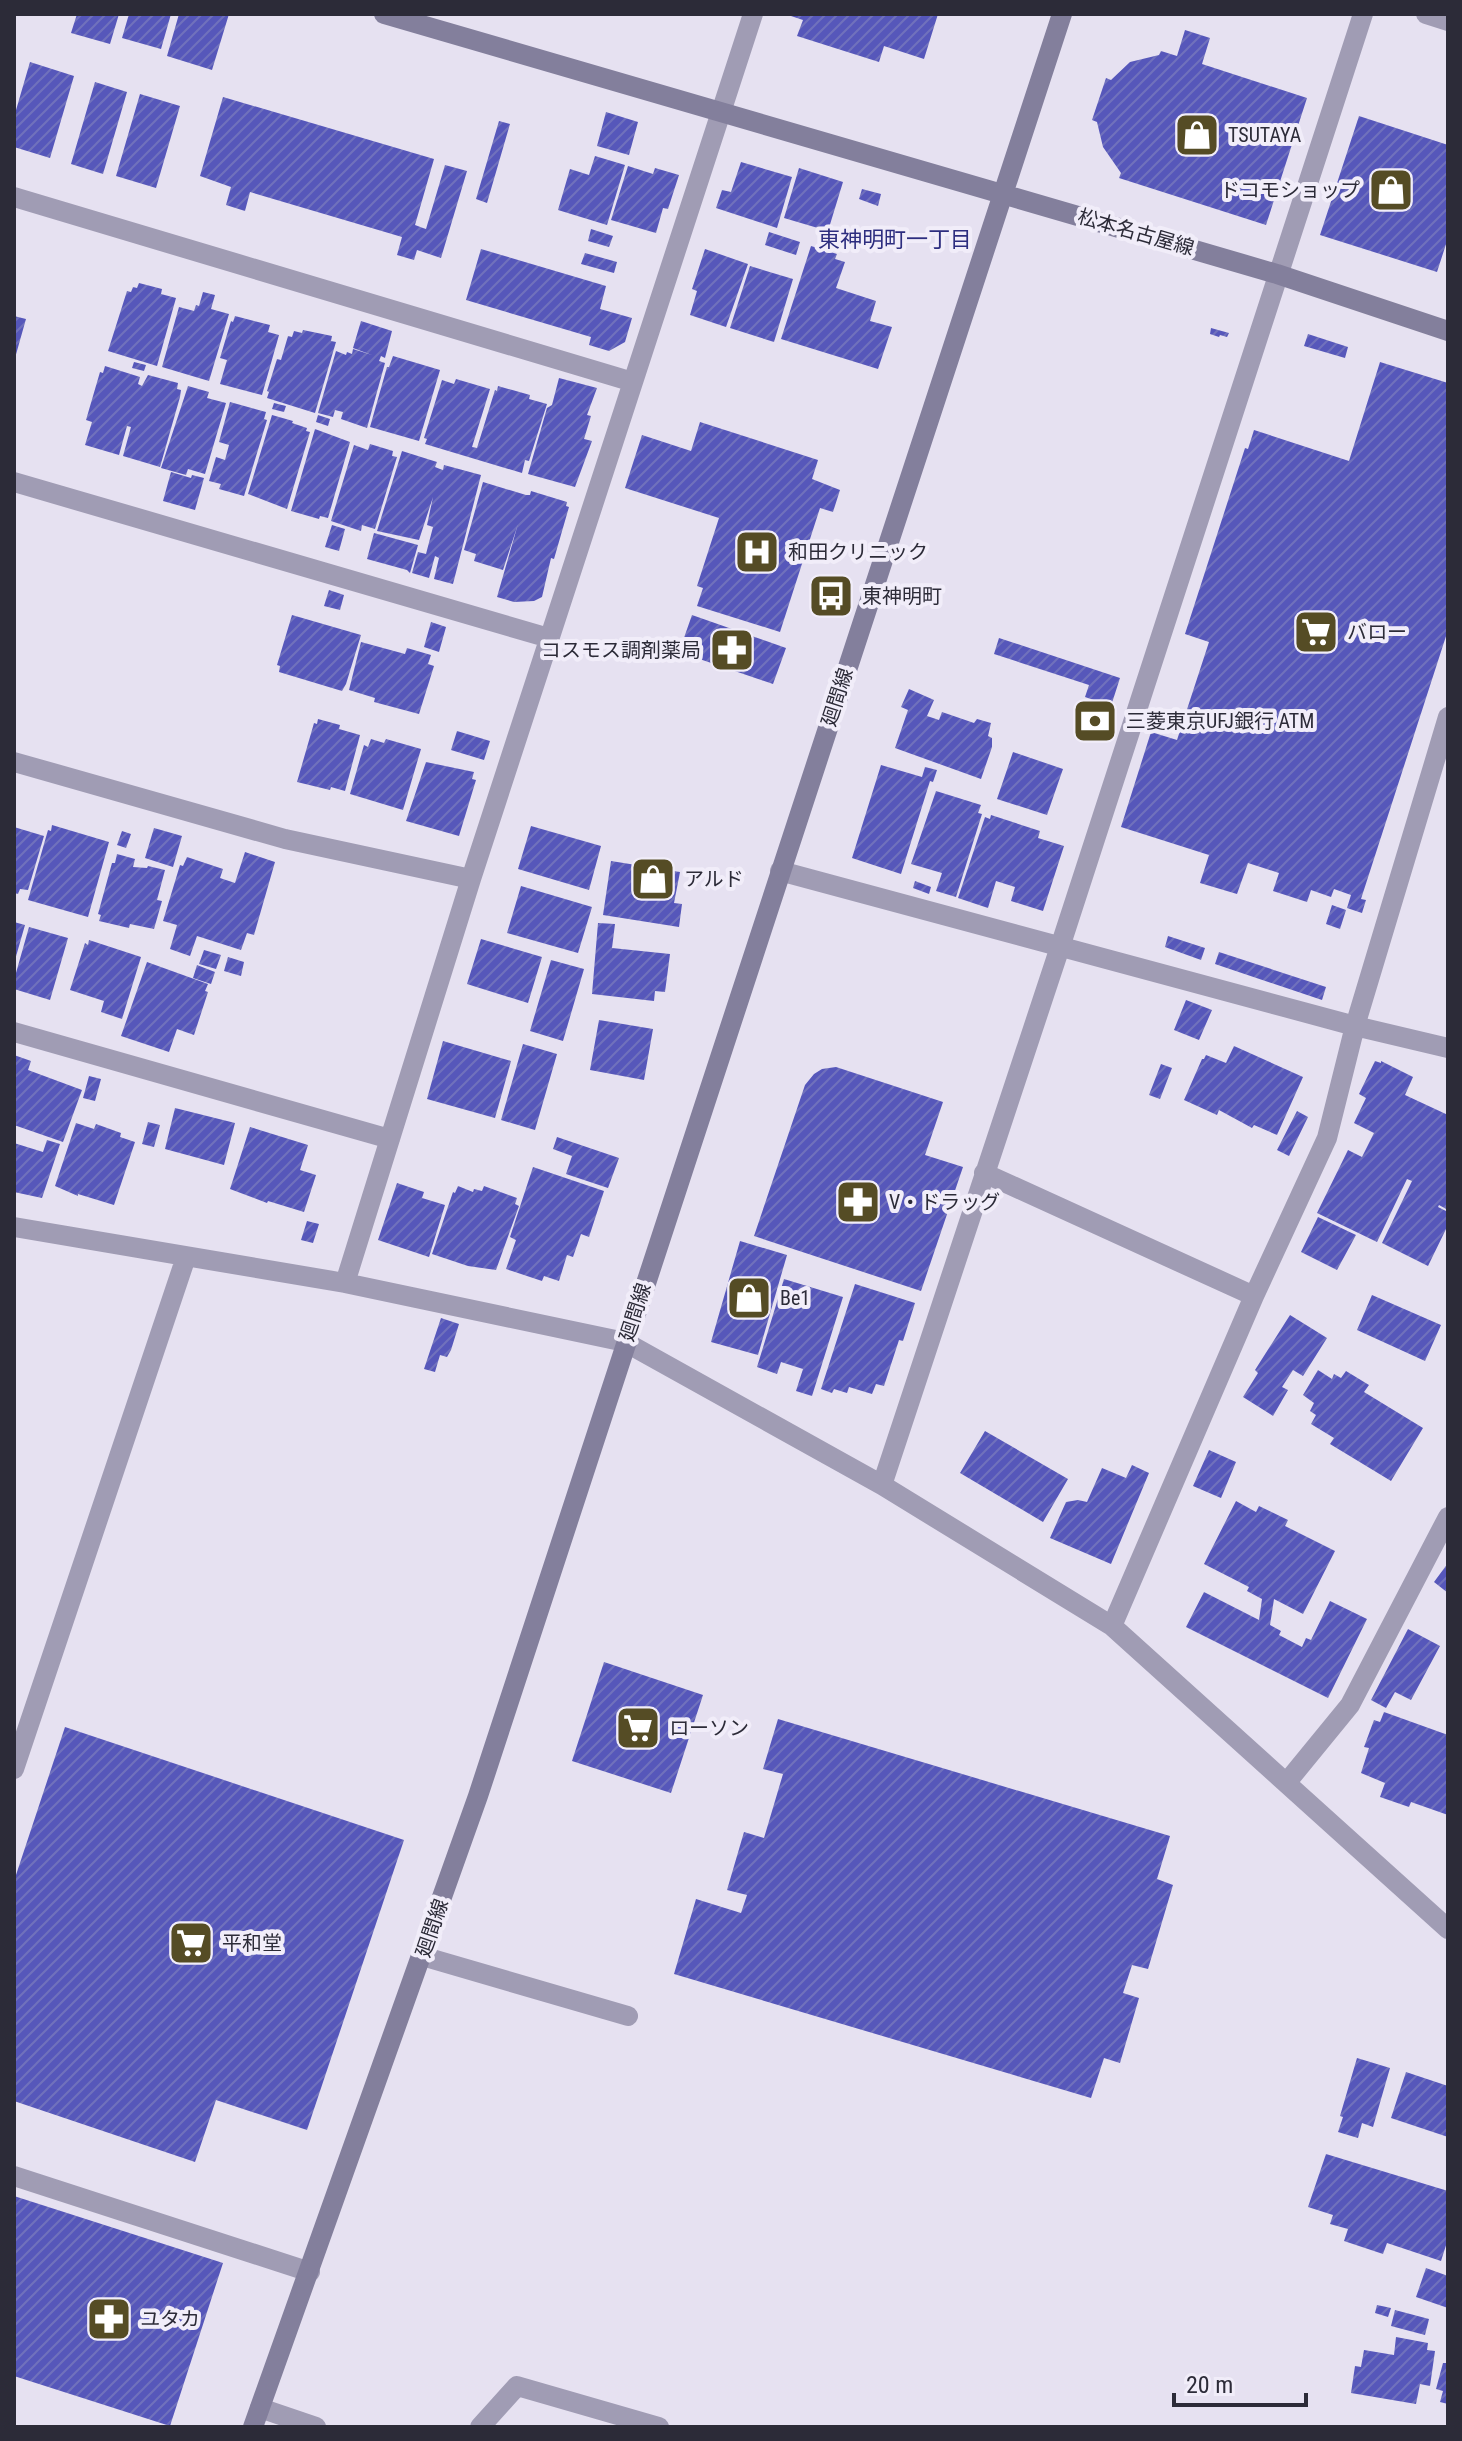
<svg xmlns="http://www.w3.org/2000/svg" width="1462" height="2441" font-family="'Roboto Condensed','Noto Sans JP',sans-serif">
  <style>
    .building { fill: url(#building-hatch) }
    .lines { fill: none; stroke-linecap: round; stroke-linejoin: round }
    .lane { stroke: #a09cb4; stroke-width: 20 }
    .street { stroke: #a09cb4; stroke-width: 20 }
    .secondary { stroke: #837f9c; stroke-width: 20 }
    .labels { text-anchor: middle; stroke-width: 8; stroke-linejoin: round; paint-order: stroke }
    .poi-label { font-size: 20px; fill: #2c2b38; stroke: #f1edf9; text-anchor: start }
    .street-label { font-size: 20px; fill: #2c2b38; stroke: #f1edf9 }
    .neighbourhood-label { font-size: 22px; fill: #2d2d7f; stroke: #f1edf9 }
  </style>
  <defs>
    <pattern id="building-hatch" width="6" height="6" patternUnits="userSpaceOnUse" patternTransform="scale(2)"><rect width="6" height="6" fill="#5657ba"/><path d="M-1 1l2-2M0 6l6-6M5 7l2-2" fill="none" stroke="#7071bc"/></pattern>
  </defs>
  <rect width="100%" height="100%" fill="#e6e1f1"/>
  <path class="building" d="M77 14H119L110 44 71 33Z
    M129 14H171L161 49 122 38Z
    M179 14H229L212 70 167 56Z
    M785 14H938L924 59 884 46 879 62 797 36 803 20Z
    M1185 30 1210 38 1202 64 1307 98 1266 225 1119 178 1121 173 1103 147 1097 122 1092 120 1106 78 1111 80 1130 62 1159 55 1161 51 1177 56Z
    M30 62 74 76 50 158 14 147V117Z
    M95 82 127 92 103 174 71 164Z
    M140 94 180 106 156 188 116 176Z
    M223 97 434 159 415 225 423 228 426 229 445 165 467 171 441 258 417 250 414 260 397 255 402 237 250 192 245 211 226 205 231 187 200 176Z
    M606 112 638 122 629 155 597 146Z
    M1359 116 1448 145V238L1437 272 1320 235Z
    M499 121 510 124 487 203 476 199Z
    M595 156 625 165 607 225 558 210 570 169 589 175Z
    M741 162 792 177 777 228 716 208 722 190 731 192Z
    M628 166 653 174 655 168 679 175 668 209 663 208 656 233 611 220Z
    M799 168 843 182 828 231 784 218Z
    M862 189 881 194 878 206 859 199Z
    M591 229 613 236 609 247 588 241Z
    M769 232 800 242 796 255 765 245Z
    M811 246 837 254 835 259 845 262 836 288 876 301 870 321 892 327 878 369 781 339Z
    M481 249 606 286 600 309 632 318 625 342 609 351 589 345 591 337 466 300Z
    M705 249 748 264 726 327 690 315 697 291 692 289Z
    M585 253 617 262 614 273 581 264Z
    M750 266 793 279 774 342 730 328Z
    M139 283 162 289 161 294 176 298 157 366 108 351 127 291 131 292 133 287 137 288Z
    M203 292 215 295 211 309 229 314 209 381 162 367 179 307 194 311 196 305 199 306Z
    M14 316 26 319 15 358H14Z
    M235 316 270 325 268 332 279 335 262 395 220 384 227 360 220 358 231 321 233 322Z
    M361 321 392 331 385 358 381 356 379 361 385 363 367 428 341 419 343 412 335 410 333 417 318 413 336 351 346 355 347 352 352 354 353 349 372 355 353 348Z
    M1211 328 1229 333 1227 337 1220 335 1219 337 1210 334Z
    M303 330 332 336 331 341 336 342 315 413 267 398 269 392 267 391 277 359 281 360 288 336 292 337 294 331 302 333Z
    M1308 334 1348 347 1345 358 1304 346Z
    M393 356 440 370 419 441 370 427 387 367H389Z
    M134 362 146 365 144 371 132 368Z
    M1380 362 1448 383V630L1361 899 1366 900 1362 913 1347 908 1351 895 1334 889 1331 897 1311 890 1307 902 1273 891 1279 873 1248 863 1237 894 1200 883 1209 855 1121 827 1151 732 1177 740 1209 642 1185 634 1245 448 1248 449 1254 430 1349 461Z
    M105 366 140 377 138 384 142 386 148 375 178 383 177 389 181 390 180 397 160 467 123 456 131 427 127 426 119 455 85 445 92 422 86 420 100 372 103 373Z
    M559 378 597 388 587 415 591 416 584 439 592 441 575 487 528 474 547 408 552 405Z
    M456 379 490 389 472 447 477 448 495 390 497 391 498 386 530 395 529 399 547 404 529 461 525 460 522 473 425 444 427 439 424 438 442 380 454 384Z
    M188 386 209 392 207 398 226 403 205 474 188 469 186 475 161 468Z
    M230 402 266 412 264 419 267 420 244 496 219 489 221 484 209 481 216 457 225 460 229 445 219 442Z
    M274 403 286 406 284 412 272 409Z
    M272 415 293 421 292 423 307 428 306 431 310 432 287 509 248 494Z
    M318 415 330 419 328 426 316 422Z
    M700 422 818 460 812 479 840 490 833 512 820 508 780 632 697 606 703 588 697 586 719 518 625 488 642 435 691 451Z
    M315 429 350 442 328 518 320 516 319 519 291 511Z
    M370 444 393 451 392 456 397 457 375 529 362 525 361 531 331 521 354 445 368 450Z
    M402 451 437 462 435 467 440 469 443 470 444 465 481 475 453 584 434 579 439 558 435 556 429 578 412 573 418 552 426 554 433 527 427 525 433 497 419 540 377 531Z
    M171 472 191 478 192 475 204 478 195 510 163 501Z
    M483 482 526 495H530L531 491 567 502 566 506 569 507 554 559 551 558 542 597 534 601 514 602 497 597 518 524 503 570 474 561 476 554 464 550Z
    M332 525 345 529 339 551 325 547Z
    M374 533 418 545 410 573 407 570 367 559Z
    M329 590 344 595 340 610 324 606Z
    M292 615 361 635 346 684 342 691 279 672 280 666 277 665Z
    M692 615 786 648 773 684 679 652Z
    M431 622 446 627 439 652 424 647Z
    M999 638 1120 678 1111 706 1085 697 1089 685 994 654Z
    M361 642 405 654 407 648 431 655 428 664 434 666 419 714 374 702 375 698 349 690Z
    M909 689 934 700 927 716 939 720 942 712 974 723 977 719 991 723 988 736 992 738V747L981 779 895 748 908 710 901 707Z
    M1088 703 1111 710 1101 738 1079 731Z
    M318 719 340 725 339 729 360 735 345 791 331 787 330 790 297 782 314 723 317 724Z
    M457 731 490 741 484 760 451 750Z
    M371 739 384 743 386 739 421 749 403 810 350 794 364 745 368 747Z
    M1013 752 1063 769 1047 815 997 799Z
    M426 762 474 772 472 779 476 780 459 836 406 821Z
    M881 765 922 777 925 767 937 770 933 782 930 781 901 874 852 858Z
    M936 791 981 805 978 813 982 814 956 897 936 891 942 873 911 864Z
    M991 815 1040 831 1038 838 1064 846 1043 911 1011 901 1015 887 996 881 988 908 958 898 985 817 990 819Z
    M52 825 109 842 88 917 28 900 48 830 51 831Z
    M531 826 601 846 589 890 518 869Z
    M14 827 44 836 28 890 20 889 18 894 14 893Z
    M154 828 182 836 173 867 145 858Z
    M122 831 131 834 126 848 117 845Z
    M245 852 275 862 254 935 247 933 241 950 197 936 190 956 170 949 177 925 163 921 180 865 183 866 187 857 223 869 220 878 235 883Z
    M117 854 135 859 133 867 147 868 148 866 165 870 157 900 162 901 154 929 130 924 129 928 99 921 101 915 98 914 112 863H115Z
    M611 861 680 872 674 903 682 904 679 927 603 915Z
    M915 881 931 887 929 894 913 888Z
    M521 886 592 907 578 953 507 933Z
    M1332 905 1346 910 1340 929 1326 924Z
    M14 922 25 925 15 960H14Z
    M598 923 615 924 612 948 670 954 665 992 655 991 654 1001 592 994Z
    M29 927 68 938 50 1000 14 989V980Z
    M1168 936 1205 948 1201 960 1165 947Z
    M481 939 542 957 528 1003 467 984Z
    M89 940 141 957 122 1019 101 1012 104 1001 70 990 85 943 88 945Z
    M204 950 221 955 216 969 199 964Z
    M1219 952 1326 987 1322 1000 1215 964Z
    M228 957 244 962 241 976 224 971Z
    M551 960 584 969 563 1041 530 1031Z
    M147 962 208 984 205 991 208 992 194 1035 177 1029 169 1052 121 1036Z
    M197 965 215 972 211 984 193 978Z
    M1186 1000 1212 1010 1199 1040 1174 1030Z
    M599 1020 653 1029 644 1080 590 1070Z
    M443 1041 511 1061 495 1118 427 1099Z
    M523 1044 557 1054 535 1130 501 1120Z
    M1234 1046 1303 1077 1277 1135 1254 1125 1252 1128 1219 1110 1217 1115 1184 1100 1202 1059H1204L1206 1055 1226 1063Z
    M14 1055 31 1061 28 1070 82 1090 63 1142 14 1125Z
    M1375 1061 1381 1063V1061L1413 1077 1405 1095 1448 1115V1210L1439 1205 1438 1207 1448 1212V1225L1428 1266 1382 1243 1412 1181 1407 1179 1377 1242 1317 1213 1348 1150 1362 1157 1374 1133 1354 1123 1366 1098 1359 1094Z
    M1161 1064 1172 1068 1160 1099 1149 1095Z
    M836 1067 943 1102 925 1155 963 1167 921 1291 754 1236 805 1085 814 1074 822 1069Z
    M89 1076 101 1079 95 1101 83 1098Z
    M175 1108 235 1123 224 1165 165 1149Z
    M1297 1111 1308 1117 1289 1156 1277 1150Z
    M148 1122 160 1125 154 1147 142 1144Z
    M76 1123 94 1129 96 1124 121 1133 120 1137 135 1142 114 1205 78 1194V1196L55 1186Z
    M250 1127 308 1145 300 1170 316 1175 304 1212 268 1201 267 1203 230 1189Z
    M557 1137 619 1158 608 1188 566 1174 572 1156 553 1149Z
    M47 1140 60 1144 42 1198 14 1192V1143L43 1152Z
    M533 1167 604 1191 589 1237 581 1234 573 1257 567 1255 559 1281 544 1276 542 1281 506 1269 516 1240 510 1237Z
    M397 1183 424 1192 422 1198 445 1205 429 1257 378 1240Z
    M458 1186 473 1192 474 1189 482 1191 484 1186 517 1198 515 1204 519 1206 496 1270 468 1266 432 1254 453 1192 455 1193Z
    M1318 1217 1356 1235 1337 1270 1301 1252Z
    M307 1221 319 1224 313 1243 301 1240Z
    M740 1241 787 1255 758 1355 711 1342Z
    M784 1279 843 1297 812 1396 796 1391 803 1369 781 1362 777 1374 757 1367Z
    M855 1284 915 1303 903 1341 899 1340 884 1386 876 1384 872 1394 849 1387 847 1393 834 1389 832 1393 821 1389Z
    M1372 1295 1441 1325 1425 1361 1357 1330Z
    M1290 1315 1327 1338 1303 1376 1293 1370 1282 1387 1288 1390 1273 1416 1243 1397 1258 1373 1255 1370Z
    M441 1318 459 1324 451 1350 447 1357 440 1355 435 1372 424 1369Z
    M1318 1370 1332 1379 1334 1374 1341 1378 1346 1371 1369 1385 1364 1392 1423 1428 1391 1481 1330 1444 1334 1438 1311 1424 1316 1415 1310 1411 1314 1403 1303 1395Z
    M985 1431 1068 1479 1043 1522 960 1473Z
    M1209 1450 1236 1462 1221 1498 1193 1486Z
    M1132 1465 1149 1473 1111 1564 1050 1538 1066 1502 1078 1500 1087 1502 1102 1468 1126 1478Z
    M1236 1501 1256 1512 1259 1506 1288 1520 1285 1526 1335 1551 1303 1614 1274 1599 1270 1625 1281 1631 1279 1635 1302 1647 1306 1638 1311 1640 1330 1601 1367 1619 1328 1698 1186 1627 1204 1592 1259 1620 1262 1599 1247 1591 1249 1587 1204 1564Z
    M1448 1563V1593L1434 1582Z
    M1408 1629 1440 1646 1411 1700 1395 1692 1386 1708 1371 1700Z
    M604 1662 703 1695 671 1793 572 1761Z
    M1384 1712 1448 1735V1815L1411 1802 1409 1807 1380 1797 1385 1783 1361 1773 1369 1748 1364 1747 1374 1720 1380 1722Z
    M778 1719 1170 1836 1157 1879 1173 1885 1148 1969 1132 1965 1123 1993 1139 1998 1120 2063 1104 2058 1091 2098 674 1974 696 1899 741 1913 747 1895 727 1890 744 1832 764 1838 783 1774 763 1769Z
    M65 1727 404 1840 307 2130 216 2100 195 2162 14 2101V1881Z
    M1357 2058 1390 2068 1373 2127 1362 2123 1358 2138 1338 2132 1343 2117 1340 2116Z
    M1406 2072 1448 2086V2137L1391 2118Z
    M1326 2154 1448 2191V2239L1441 2261 1387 2243 1383 2254 1344 2241 1348 2229 1330 2224 1333 2215 1308 2207Z
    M14 2196 223 2263 170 2426 14 2376Z
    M1426 2268 1448 2276V2308L1416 2297Z
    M1377 2305 1391 2308 1388 2317 1375 2313Z
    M1395 2310 1429 2319 1425 2335 1391 2326Z
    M1396 2337 1428 2343 1427 2350 1435 2351 1430 2386 1420 2384 1416 2404 1351 2393 1355 2366 1361 2367 1364 2350 1394 2355Z
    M1443 2363H1448V2404L1440 2402 1443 2391 1436 2389Z"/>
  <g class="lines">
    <path class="lane" d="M1426 14 1448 21"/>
    <path class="street" d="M14 197 633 382
      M14 482 549 638
      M14 762 285 839 471 879
      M780 871 1355 1026 1448 1048
      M14 1032 390 1139
      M984 1173 1254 1296
      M14 1227 345 1283 625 1342 882 1485 1112 1626 1448 1929
      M345 1283 471 879 753 14
      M882 1485 1060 947 1363 14
      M1112 1626 1254 1296 1327 1138 1355 1026 1448 717
      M14 1769 186 1257
      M1287 1782 1350 1705 1448 1517
      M422 1956 628 2016
      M14 2176 310 2272
      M260 2408 316 2427
      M480 2427 517 2386 659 2427"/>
    <path class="secondary" d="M384 14 1277 274 1448 331
      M253 2427 478 1796 1062 14"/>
  </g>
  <defs>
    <g id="shop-square" transform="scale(2.3)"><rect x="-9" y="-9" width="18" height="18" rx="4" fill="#554c25" stroke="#f1edf9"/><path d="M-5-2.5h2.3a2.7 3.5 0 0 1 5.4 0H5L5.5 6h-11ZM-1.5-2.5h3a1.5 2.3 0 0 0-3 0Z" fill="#fff"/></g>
    <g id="hospital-square" transform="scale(2.3)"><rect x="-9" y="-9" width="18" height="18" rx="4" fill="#554c25" stroke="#f1edf9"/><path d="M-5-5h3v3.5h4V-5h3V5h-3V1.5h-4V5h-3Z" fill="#fff"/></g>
    <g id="bus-square" transform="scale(2.3)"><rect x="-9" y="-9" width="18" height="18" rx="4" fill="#554c25" stroke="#f1edf9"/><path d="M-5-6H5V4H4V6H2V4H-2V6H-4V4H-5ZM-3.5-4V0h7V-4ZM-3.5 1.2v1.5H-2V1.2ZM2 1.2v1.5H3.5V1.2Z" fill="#fff"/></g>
    <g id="supermarket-square" transform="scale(2.3)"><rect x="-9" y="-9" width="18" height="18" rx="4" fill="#554c25" stroke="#f1edf9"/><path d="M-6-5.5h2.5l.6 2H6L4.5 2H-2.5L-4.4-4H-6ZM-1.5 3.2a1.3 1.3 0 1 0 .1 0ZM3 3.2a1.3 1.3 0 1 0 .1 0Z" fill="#fff"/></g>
    <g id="pharmacy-square" transform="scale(2.3)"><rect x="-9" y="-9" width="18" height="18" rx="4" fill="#554c25" stroke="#f1edf9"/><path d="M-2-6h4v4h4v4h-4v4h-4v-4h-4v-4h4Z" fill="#fff"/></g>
    <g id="bank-square" transform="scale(2.3)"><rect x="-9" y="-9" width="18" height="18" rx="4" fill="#554c25" stroke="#f1edf9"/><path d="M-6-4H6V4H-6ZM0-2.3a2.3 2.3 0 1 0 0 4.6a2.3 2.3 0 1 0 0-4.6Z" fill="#fff"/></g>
  </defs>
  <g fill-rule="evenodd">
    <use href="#shop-square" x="1197" y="135"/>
    <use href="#shop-square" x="1391" y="190"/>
    <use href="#hospital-square" x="757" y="552"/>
    <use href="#bus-square" x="831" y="596"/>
    <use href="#supermarket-square" x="1316" y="632"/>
    <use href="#pharmacy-square" x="732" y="650"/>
    <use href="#bank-square" x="1095" y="721"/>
    <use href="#shop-square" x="653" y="879"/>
    <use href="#pharmacy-square" x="858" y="1202"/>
    <use href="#shop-square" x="749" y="1298"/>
    <use href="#supermarket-square" x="638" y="1728"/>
    <use href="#supermarket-square" x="191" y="1943"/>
    <use href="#pharmacy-square" x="109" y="2319"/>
  </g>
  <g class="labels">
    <g class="poi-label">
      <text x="1228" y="142">TSUTAYA</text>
      <text x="1360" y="197" text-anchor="end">ドコモショップ</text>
      <text x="788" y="559">和田クリニック</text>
      <text x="862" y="603">東神明町</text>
      <text x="1347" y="639">バロー</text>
      <text x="701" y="657" text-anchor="end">コスモス調剤薬局</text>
      <text x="1126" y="728">三菱東京UFJ銀行 ATM</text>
      <text x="684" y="886">アルド</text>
      <text x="889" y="1209">V・ドラッグ</text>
      <text x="780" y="1305">Be1</text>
      <text x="669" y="1735">ローソン</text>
      <text x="222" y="1950">平和堂</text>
      <text x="140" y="2326">ユタカ</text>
    </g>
    <g class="street-label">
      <text transform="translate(1136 232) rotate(16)" y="7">松本名古屋線</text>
      <text transform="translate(837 697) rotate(-72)" y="7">廻間線</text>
      <text transform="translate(635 1312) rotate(-72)" y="7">廻間線</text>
      <text transform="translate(432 1928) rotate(-71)" y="7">廻間線</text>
    </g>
    <g class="neighbourhood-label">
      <text x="895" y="247">東神明町一丁目</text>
    </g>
  </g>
  <rect width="1462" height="2441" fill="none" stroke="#2c2b38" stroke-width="32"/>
  <path d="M1174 2393v12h132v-12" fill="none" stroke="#2c2b38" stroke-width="4"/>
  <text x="1186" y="2393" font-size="24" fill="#2c2b38" stroke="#f1edf9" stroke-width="6" paint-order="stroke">20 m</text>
</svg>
